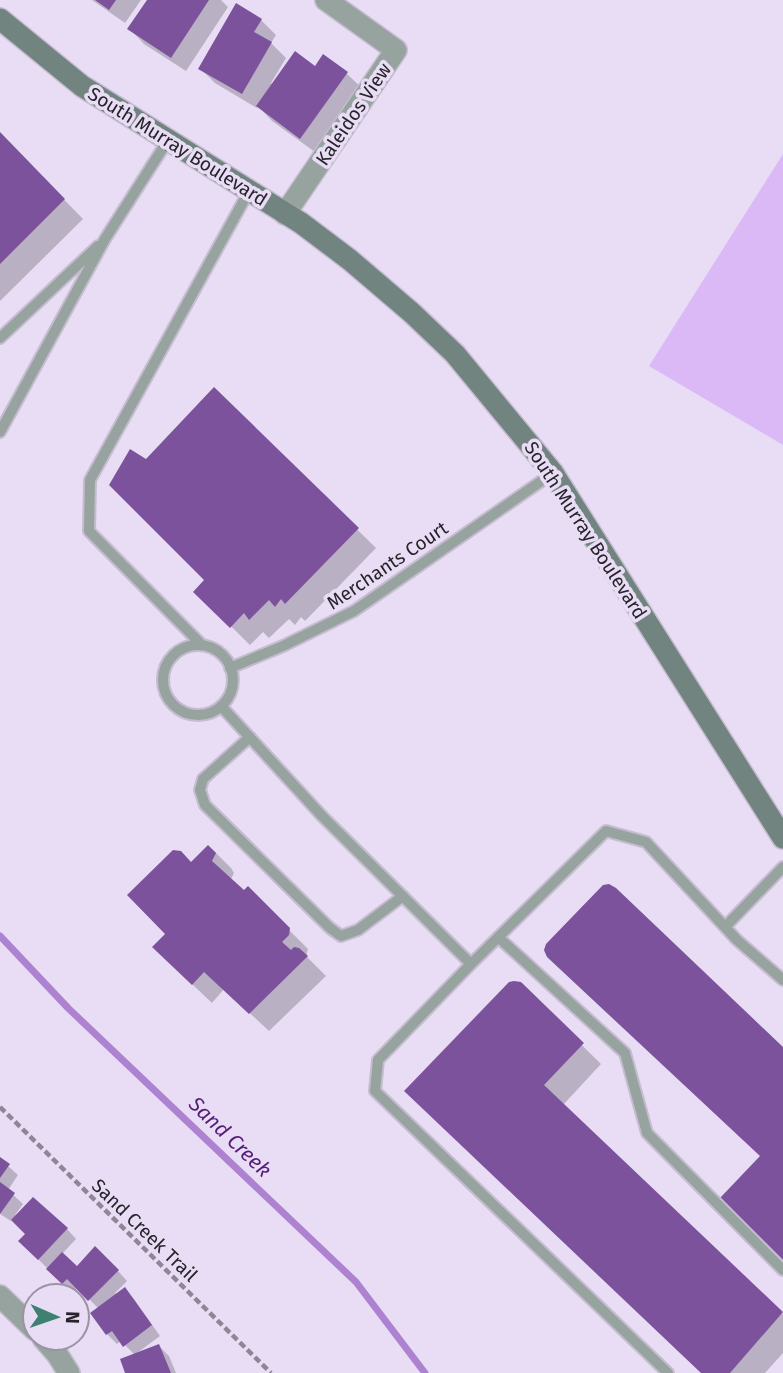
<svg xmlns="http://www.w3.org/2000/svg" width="783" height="1373" font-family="'Fira Sans',sans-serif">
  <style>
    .green { fill: #dab9f6 }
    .shadow { fill: #0003 }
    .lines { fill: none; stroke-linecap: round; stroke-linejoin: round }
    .stream { stroke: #ad82d1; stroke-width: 7 }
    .building { fill: #7c529d }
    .lane-casing { stroke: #c5bcd0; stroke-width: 14 }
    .street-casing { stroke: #c5bcd0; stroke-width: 24 }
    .secondary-casing { stroke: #c5bcd0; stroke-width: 24 }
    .path { stroke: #8e8696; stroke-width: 4.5; stroke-dasharray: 7 3.5; stroke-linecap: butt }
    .lane { stroke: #97a39f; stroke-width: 10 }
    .street { stroke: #97a39f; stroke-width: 21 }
    .secondary { stroke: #72847f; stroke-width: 21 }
    .labels { text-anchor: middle; stroke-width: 7; stroke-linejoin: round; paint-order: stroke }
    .street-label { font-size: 19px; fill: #27232b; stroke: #e8ddf4 }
    .water-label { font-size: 21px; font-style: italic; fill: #561c7a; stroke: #e8ddf4 }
  </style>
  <rect width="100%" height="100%" fill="#e8ddf4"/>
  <path class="green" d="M783 154V445L649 366Z"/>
  <path class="shadow" d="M92 0H141L125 23Z
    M149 0H221L228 7 186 71 144 44 130 29Z
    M261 20 276 35 271 43 286 58 271 83 273 85 315 68 323 57 347 74 362 88 315 152 272 121 258 106 257 108 215 83 200 68Z
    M0 134 83 219 0 301Z
    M214 389 376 548 305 621 301 617 295 625 289 619 269 638 263 632 250 645 196 592 207 580 146 461Z
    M212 849 231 868 234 873 231 879 244 892 248 889 308 949 306 956 326 976 269 1031 224 989 212 1003 173 966 168 934 192 864Z
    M520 984 601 1064 563 1105 783 1314V1353L765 1373H702L407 1091Z
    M0 1159 18 1175 8 1190 23 1204 15 1215 67 1229 76 1239 62 1254 77 1268 118 1271 127 1281 115 1293 117 1295 124 1289 134 1299 160 1336 137 1353 159 1346 169 1356 176 1373H127L135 1355 121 1341 117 1344 107 1334 99 1309 78 1288 72 1293 20 1241 28 1234 13 1219 11 1221 0 1214Z"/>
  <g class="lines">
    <path class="stream" d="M0 936 68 1008 356 1282 425 1373"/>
  </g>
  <path class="building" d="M95 0H116L109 10Z
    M147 0H209L171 58 127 29Z
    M236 3 262 19 254 32 272 42 242 94 198 69Z
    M295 51 315 66 323 54 348 72 300 139 256 106Z
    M0 132 65 199 0 264Z
    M214 387 359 528 285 604 281 599 275 607 269 600 249 620 244 613 230 628 193 592 204 580 109 485 130 449 146 459Z
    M208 845 216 853 212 861 244 890 248 886 290 928 289 935 282 942 291 950 294 947 299 948 308 956 249 1014 204 972 192 985 152 947 165 934 127 895 173 850 181 851 191 862Z
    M609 884 616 888 783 1047V1260L720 1198 760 1156 547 957 544 950 546 944 603 885Z
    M514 981 521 982 584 1043 544 1085 783 1312 730 1373H701L404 1091 509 982Z
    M0 1157 10 1164 0 1178Z
    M0 1182 15 1193 0 1214Z
    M33 1197 68 1228 38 1260 18 1241 25 1234 11 1220Z
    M95 1246 119 1270 88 1301 67 1279 62 1284 46 1269 62 1252 77 1266Z
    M125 1287 152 1325 123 1347 112 1331 106 1335 90 1313Z
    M159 1344 171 1373H125L120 1359Z"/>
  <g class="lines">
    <g class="lane-casing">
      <path id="lane" d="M0 338 98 246
        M0 432 105 239 168 140
        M202 645 89 531 90 480 249 191
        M163 680a35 35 0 1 1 70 0a35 35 0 1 1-70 0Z
        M230 668 283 646 354 611 553 473
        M221 706 322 816 471 964
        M250 737 203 779 200 790 205 805 330 928 341 936 358 930 403 896
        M725 927 783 867
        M498 937 625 1053 647 1133 783 1270
        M668 1373 375 1091 378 1060 471 964 606 831 646 842 737 940 783 980"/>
    </g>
    <g class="street-casing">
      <path id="street" d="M285 214 396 50 326 0
        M0 1296 35 1330
        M43 1338 57 1354 69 1373"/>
    </g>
    <g class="secondary-casing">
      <path id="secondary" d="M0 19 82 86 301 223 350 260 412 313 455 354 553 473 783 838"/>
    </g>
    <path class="path" d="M0 1107 271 1373"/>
    <use href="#lane" class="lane"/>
    <use href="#street" class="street"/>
    <use href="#secondary" class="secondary"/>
  </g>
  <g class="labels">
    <g class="street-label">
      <text transform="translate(353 114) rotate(-56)" y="7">Kaleidos View</text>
      <text transform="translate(178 146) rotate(32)" y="7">South Murray Boulevard</text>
      <text transform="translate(586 530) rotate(57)" y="7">South Murray Boulevard</text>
      <text transform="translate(387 565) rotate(-34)" y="7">Merchants Court</text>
      <text transform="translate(145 1230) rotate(44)" y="7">Sand Creek Trail</text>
    </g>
    <g class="water-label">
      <text transform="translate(230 1137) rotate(44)" y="7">Sand Creek</text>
    </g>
  </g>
  <g transform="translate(56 1317) rotate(92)"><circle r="33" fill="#e8ddf4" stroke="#9b93a4" stroke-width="2"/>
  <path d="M0-5L12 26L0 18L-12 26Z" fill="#3e8071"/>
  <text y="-10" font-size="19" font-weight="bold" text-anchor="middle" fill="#27232b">N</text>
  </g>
</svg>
